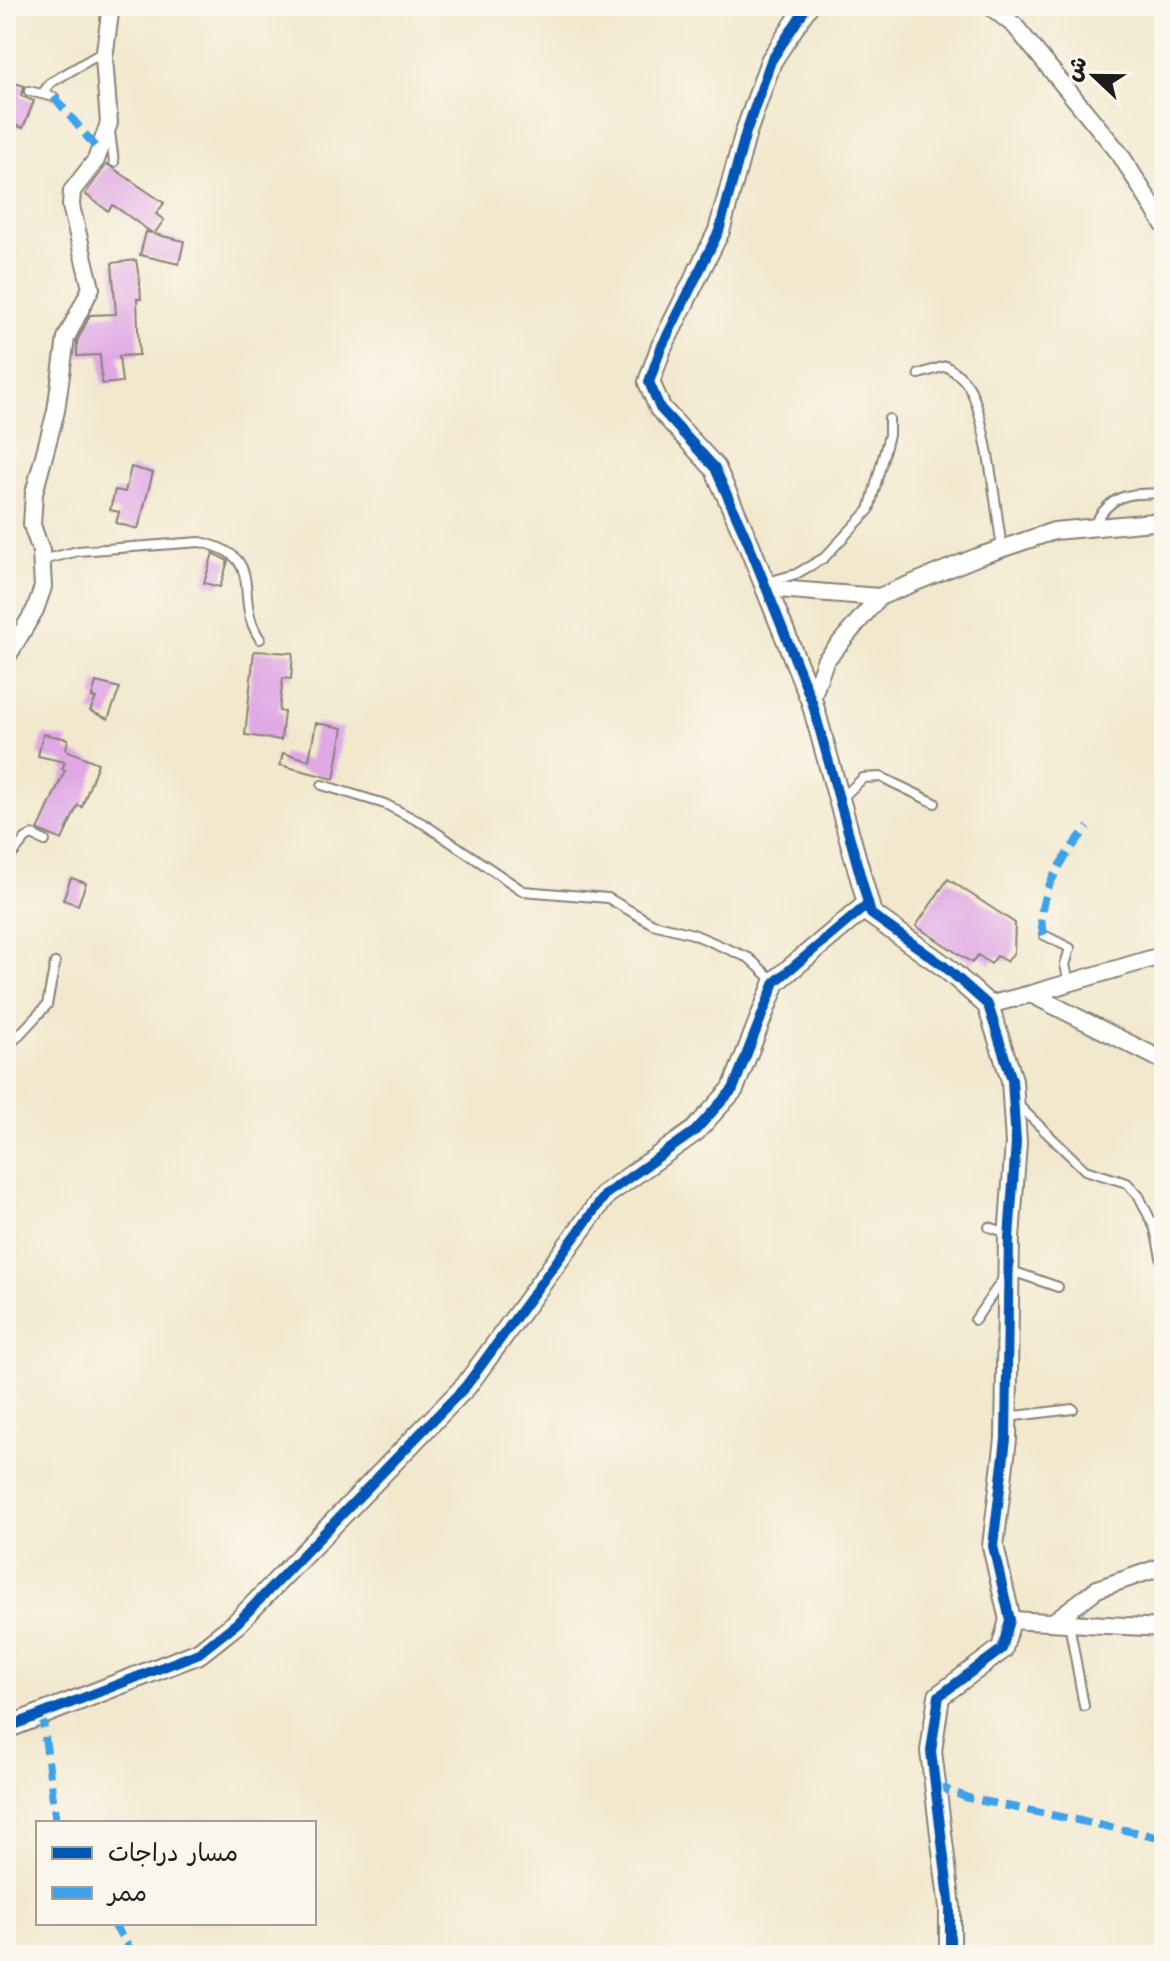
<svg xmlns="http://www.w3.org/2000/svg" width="1170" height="1961" font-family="'Architects Daughter','Playpen Sans Arabic',sans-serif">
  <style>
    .building { fill: #e0a8e5 }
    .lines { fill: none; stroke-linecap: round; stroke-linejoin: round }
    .service-casing { stroke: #878275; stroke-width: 12 }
    .minor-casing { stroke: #878275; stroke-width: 20 }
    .tertiary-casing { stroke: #878275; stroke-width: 24 }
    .service { stroke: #fff; stroke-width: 8 }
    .minor { stroke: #fff; stroke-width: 16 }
    .tertiary { stroke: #fff; stroke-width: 20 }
    .quiet { stroke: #3da2ea; stroke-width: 8; stroke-dasharray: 16 8; stroke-linecap: butt }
    .cycleway-casing { stroke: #fbf7ec; stroke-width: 15 }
    .cycleway { stroke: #0057b8; stroke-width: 10 }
  </style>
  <rect width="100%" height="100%" fill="#fbf7ec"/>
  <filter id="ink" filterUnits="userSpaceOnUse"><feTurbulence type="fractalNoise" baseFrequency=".0125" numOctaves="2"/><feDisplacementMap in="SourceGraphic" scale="16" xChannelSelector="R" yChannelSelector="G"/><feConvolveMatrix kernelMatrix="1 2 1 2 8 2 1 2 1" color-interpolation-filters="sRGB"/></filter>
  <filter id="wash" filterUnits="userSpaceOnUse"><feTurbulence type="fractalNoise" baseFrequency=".006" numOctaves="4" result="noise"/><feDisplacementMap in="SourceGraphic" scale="32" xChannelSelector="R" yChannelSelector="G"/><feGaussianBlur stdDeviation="1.8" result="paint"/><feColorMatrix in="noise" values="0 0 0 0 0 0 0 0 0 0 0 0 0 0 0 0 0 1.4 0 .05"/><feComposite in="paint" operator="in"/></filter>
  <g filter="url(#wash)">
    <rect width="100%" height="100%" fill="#f2e8ce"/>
    <g id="blocks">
      <path class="building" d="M6 80 24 86 21 96 34 101 23 128 6 122Z
        M107 164 164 203 156 214 164 220 154 234 184 241 179 264 140 255 146 232 152 233 113 205 108 211 85 194Z
        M136 260 140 283 141 299H137L139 355 119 356 122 382 102 384 100 355 77 356V341L90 315 116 314 112 263Z
        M131 467 153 473 138 529 116 523 119 512 110 510 115 490 125 492Z
        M213 553 228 561 220 587 204 583Z
        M254 651 293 653 291 679 283 678 279 711 284 712 281 740 245 735Z
        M96 682 120 688 108 719 90 711 96 698 92 697Z
        M316 723 343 728 334 779 280 765 283 753 309 760Z
        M43 734 68 739 66 750 98 763 82 807 78 805 62 840 38 830 65 770 62 769 65 762 38 756Z
        M71 878 86 883 78 905 63 900Z
        M948 879 1015 923 1014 952 1007 962 997 956 991 964 978 955 972 963 916 926Z"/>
    </g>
  </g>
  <g filter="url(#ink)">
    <use href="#blocks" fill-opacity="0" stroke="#878275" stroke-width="2"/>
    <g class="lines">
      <g class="service-casing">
        <path id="service" d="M29 91 54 97
          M42 94 50 83 103 52
          M110 132 114 162
          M919 374 946 366C955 372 963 377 969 387 986 416 996 510 1002 548
          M1094 525C1112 492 1129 494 1164 493
          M42 560 78 551 200 542C270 557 231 596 260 639
          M764 583 796 574 824 558 869 510 889 435V419
          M322 785 385 804 424 824 523 891 608 898 653 924 693 934 749 958 774 981
          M840 800 863 778 881 777 935 803
          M6 862 26 838 32 835 45 841
          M1044 935 1070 948 1065 965 1069 982
          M6 1049 47 1005 55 963
          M1017 1104 1085 1170 1127 1183 1139 1196 1155 1229 1164 1271
          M989 1227 1008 1233
          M975 1320 1009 1270 1058 1287
          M1007 1417 1073 1409
          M1069 1623 1084 1706"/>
      </g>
      <g class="minor-casing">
        <path id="minor" d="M990 6 1015 26 1120 154 1164 225
          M765 588 879 597
          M6 659 35 610 43 587 41 551 32 525 34 493 56 411 66 338 91 288 71 206 72 191 96 160 109 123 104 58 111 6
          M811 701 825 661 879 597 977 557 1054 531 1164 521
          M1031 994 1164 955
          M988 1005 1031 994 1164 1061
          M1010 1620 1164 1628
          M1053 1622 1097 1589 1164 1566"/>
      </g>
      <g class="tertiary-casing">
        <path id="tertiary" d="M807 6 771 61 746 132 719 231 661 348 649 382 660 408 715 468 747 540 812 702 871 914 944 966 988 1005 1012 1080 1016 1143 1009 1238 1006 1439 993 1546 1010 1620 1002 1649 939 1696 931 1751 950 1908V1955
          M6 1728 199 1653 237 1623 466 1386 606 1194 695 1131 733 1089 775 982 868 904"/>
      </g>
      <use href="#service" class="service"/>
      <use href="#minor" class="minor"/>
      <use href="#tertiary" class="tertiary"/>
      <path class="quiet" d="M54 97 100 152
        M1044 935C1031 900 1066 853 1088 827
        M42 1713 56 1823
        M935 1785 968 1798 1164 1838
        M113 1923 134 1955"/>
      <g class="cycleway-casing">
        <path id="cycleway" d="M807 6 771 61 746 132 719 231 661 348 649 382 660 408 715 468 747 540 812 702 871 914 944 966 988 1005 1012 1080 1016 1143 1009 1238 1006 1439 993 1546 1010 1620 1002 1649 939 1696 931 1751 950 1908V1955
          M6 1728 199 1653 237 1623 466 1386 606 1194 695 1131 733 1089 775 982 868 904"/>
      </g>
      <use href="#cycleway" class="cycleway"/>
    </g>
  </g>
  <rect width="1170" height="1961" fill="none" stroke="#fbf7ec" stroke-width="32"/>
  <rect x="36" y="1821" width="280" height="104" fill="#fbf7ec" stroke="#a29f99" stroke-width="2"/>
  <rect x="52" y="1847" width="40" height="12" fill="#0057b8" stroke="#a29f99" stroke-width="2"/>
  <text x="108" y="1861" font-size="24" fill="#1c1c1c">مسار دراجات</text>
  <rect x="52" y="1887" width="40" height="12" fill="#3da2ea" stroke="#a29f99" stroke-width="2"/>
  <text x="108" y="1901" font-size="24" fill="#1c1c1c">ممر</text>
  <g transform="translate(1094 76) rotate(292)" stroke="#fbf7ec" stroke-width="6" paint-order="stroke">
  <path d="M0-6L14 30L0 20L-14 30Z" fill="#1c1c1c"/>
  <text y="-12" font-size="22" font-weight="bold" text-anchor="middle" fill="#1c1c1c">ش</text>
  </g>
</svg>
